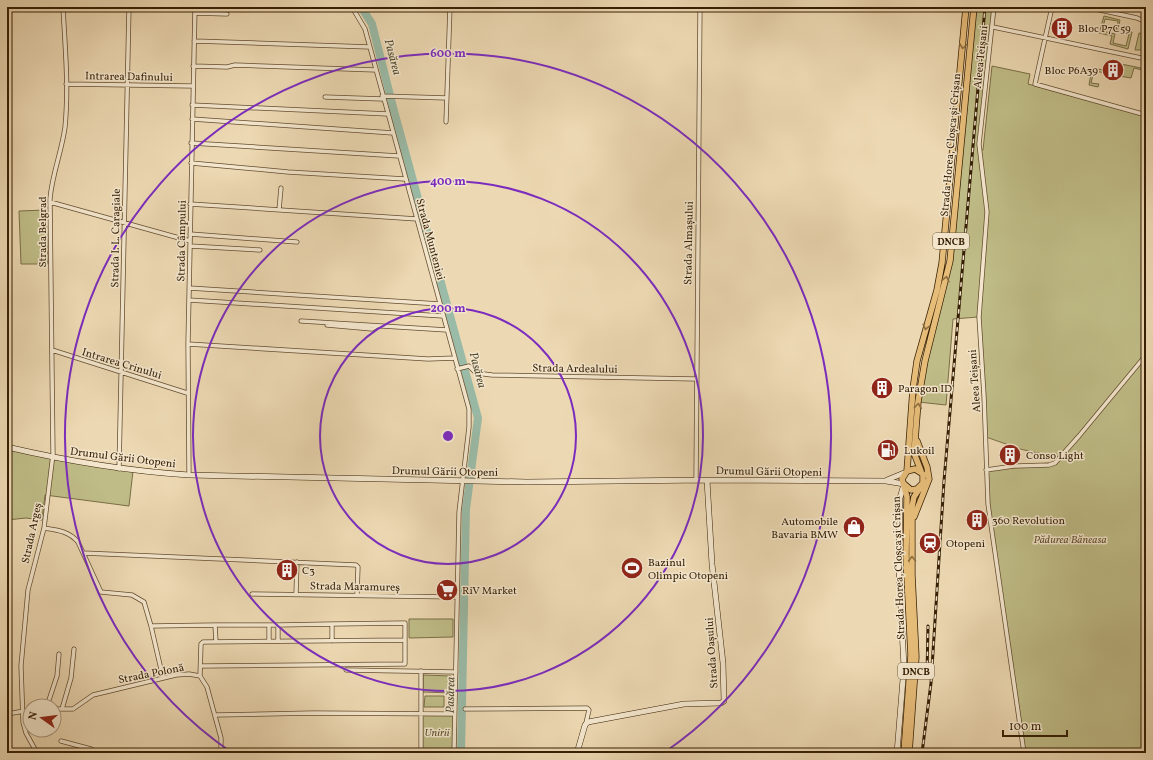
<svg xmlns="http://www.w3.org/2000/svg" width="1153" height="760" font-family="Vollkorn,serif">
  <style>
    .green { fill: #bfbc87; stroke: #7a6e46; fill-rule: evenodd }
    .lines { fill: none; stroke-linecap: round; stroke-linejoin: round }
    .river { stroke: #9abba7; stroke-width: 8 }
    .street-casing { stroke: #644d30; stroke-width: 5 }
    .secondary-casing { stroke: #361f04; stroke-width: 6 }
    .primary-casing { stroke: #361f04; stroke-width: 7 }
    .street { stroke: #f3e6cd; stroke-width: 3.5 }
    .secondary { stroke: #f3e6cd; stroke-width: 5 }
    .primary { stroke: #e6bc79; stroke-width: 5.5 }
    .rail-casing { stroke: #361f04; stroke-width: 3 }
    .rail { stroke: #f3e6cd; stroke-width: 1.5; stroke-dasharray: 4.5; stroke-linecap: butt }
    .oneway { stroke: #8e6e3e }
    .ring { fill: none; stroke: #7b2cbf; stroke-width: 2 }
    .labels { text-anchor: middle; stroke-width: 3; stroke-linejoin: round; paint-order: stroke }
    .shield { fill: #f3e6cd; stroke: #6f5b40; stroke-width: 1 }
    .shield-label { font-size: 10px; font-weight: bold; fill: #361f04 }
    .poi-label { font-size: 11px; fill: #361f04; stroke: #f3e6cd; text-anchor: start }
    .street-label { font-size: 11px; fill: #361f04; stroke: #f3e6cd }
    .park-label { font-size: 11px; font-style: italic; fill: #5f4e2b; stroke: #f3e6cd }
    .water-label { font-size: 12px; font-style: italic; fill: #544e35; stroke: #f3e6cd }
    .centre { fill: #7b2cbf; stroke: #f3e6cd; stroke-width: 2 }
    .ring-label { font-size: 12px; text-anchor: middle; font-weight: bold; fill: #7b2cbf; stroke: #f3e6cd; stroke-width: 3; stroke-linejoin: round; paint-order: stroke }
  </style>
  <rect width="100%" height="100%" fill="#ecd8b2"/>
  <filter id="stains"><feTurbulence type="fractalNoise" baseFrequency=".005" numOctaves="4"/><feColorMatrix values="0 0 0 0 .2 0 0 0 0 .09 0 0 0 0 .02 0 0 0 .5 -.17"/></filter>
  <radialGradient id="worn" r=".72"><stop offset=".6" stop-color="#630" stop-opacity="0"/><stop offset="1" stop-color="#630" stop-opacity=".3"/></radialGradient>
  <path class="green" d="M974 7H994L979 149 983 150 992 66 1030 74 1028 84 1146 116V753H1024L988 504 986 470 1049 465 1060 458 1020 449 986 437 978 317 953 319 946 405 918 402 950 261Z
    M1104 16 1120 20 1118 29 1132 32 1128 49 1110 44 1112 36 1099 33ZM1105 19 1118 21 1116 31 1129 34 1126 46 1113 43 1115 34 1102 31Z
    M1139 33 1146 34V50H1135Z
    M1106 61 1146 69V71L1134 68 1131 78 1119 76 1121 66 1108 63 1106 73 1094 71 1091 83 1099 84 1098 87 1089 85 1092 68 1104 70Z
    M46 210 48 264H21L19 211Z
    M7 447 133 471 129 506 45 495 42 520 26 518 7 520Z
    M409 619H453V637L409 638Z
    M423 675 451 676V693L423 692Z
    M425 696H444V707H424Z
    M421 713 454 714V753H421Z"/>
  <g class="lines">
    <path class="river" d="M361 7 372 24 394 111 478 418 466 509 461 753"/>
    <g class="street-casing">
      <path id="street" d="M352 7 365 29 469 409V427L459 512 454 753
        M994 7 979 144 987 212 979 317 984 396 988 504 1024 753
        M1052 7 1035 84 1146 115
        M1086 7 1137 18 1146 22
        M195 13 227 14
        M993 27 1146 59
        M194 41 370 47
        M193 66 227 67 235 65 376 70
        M66 84 192 86
        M382 96 447 98
        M325 97 383 99
        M192 105 388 114
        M192 119 393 133
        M446 122 450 7
        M191 143 399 156
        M191 163 288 172 405 179
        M50 202 190 241
        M190 204 417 219
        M279 210 281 188
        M190 234 297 242
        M190 246 260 250
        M189 288 440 304
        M189 300 443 316
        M301 321 447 330
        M327 325 372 329 377 326
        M188 344 428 359 455 358
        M52 350 187 393
        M457 369 469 366 476 373 492 375 696 379
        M119 469 129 7
        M986 470 1014 466 1049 465 1055 463 1079 436 1146 355
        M189 475 188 344 195 7
        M696 480 700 7
        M44 528C57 530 69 531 78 542L101 592 132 595 144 602 151 626 163 678
        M83 553 356 565 358 567 357 595
        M252 594 457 597
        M296 595 297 562
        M215 625H269V641
        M269 625H278V641
        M278 625 332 624V641
        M151 626 215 625 216 642
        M201 666 405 664V623L332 624
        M346 670 456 672
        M200 676 201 644 203 642 405 640
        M47 706 57 676 59 654
        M54 709H73L93 695 176 675 189 674 200 676 207 687 221 738V753
        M62 709 71 678 74 649
        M465 709 587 708 589 710 586 723
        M7 714 30 710
        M215 715 313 713 454 714
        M61 741 91 749 96 753
        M37 753 26 733 23 722 21 666 28 590 44 528 53 454 50 199C52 174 62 151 65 127 69 87 65 47 63 7
        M222 753H251
        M421 753V671"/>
    </g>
    <g class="secondary-casing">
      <path id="secondary" d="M7 447C67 461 128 471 189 475L527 482 707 480 886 481 904 484 900 498 899 570 904 667 897 753
        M887 480 904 473
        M577 753 585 725 588 722 684 704 721 703 724 701 723 663 712 564 707 480"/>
    </g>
    <g class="primary-casing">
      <path id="primary" d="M907 471 913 389 917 361 937 290 942 263 966 7
        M921 471 914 453 918 402 925 361 950 261 974 7
        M904 484 911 490 917 489 923 483V474L915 469 907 471 902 479 907 497 906 556 911 655 904 753
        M914 517 929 479 927 467 917 441
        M909 753 916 657 912 575V507L914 497 920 488"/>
    </g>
    <use href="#street" class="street"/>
    <use href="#secondary" class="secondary"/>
    <use href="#primary" class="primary"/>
    <g class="rail-casing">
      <path id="rail" d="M927 674 928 626
        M922 753 931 683 944 481 985 7"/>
    </g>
    <use href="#rail" class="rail"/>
  </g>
  <defs><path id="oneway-chevron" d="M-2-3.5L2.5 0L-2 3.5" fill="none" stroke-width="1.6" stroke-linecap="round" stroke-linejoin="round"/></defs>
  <g class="oneway">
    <use href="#oneway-chevron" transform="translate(963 46) rotate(97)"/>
    <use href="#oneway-chevron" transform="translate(946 279) rotate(-77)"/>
    <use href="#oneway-chevron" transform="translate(926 327) rotate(105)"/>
    <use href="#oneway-chevron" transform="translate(918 406) rotate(-85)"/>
    <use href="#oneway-chevron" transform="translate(912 559) rotate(-91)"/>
  </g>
  <g class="ring">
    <circle cx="448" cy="436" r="128"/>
    <circle cx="448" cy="436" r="255"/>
    <path d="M231 752A383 383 0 1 1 665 752"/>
  </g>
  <defs>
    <g id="building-disc" transform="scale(1.15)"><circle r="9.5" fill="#8f2418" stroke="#f3e6cd"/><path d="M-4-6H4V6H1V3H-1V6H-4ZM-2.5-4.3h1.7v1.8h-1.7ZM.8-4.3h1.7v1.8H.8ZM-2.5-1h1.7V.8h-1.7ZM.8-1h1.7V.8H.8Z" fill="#fff"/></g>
    <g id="fuel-disc" transform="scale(1.15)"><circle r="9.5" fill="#8f2418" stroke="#f3e6cd"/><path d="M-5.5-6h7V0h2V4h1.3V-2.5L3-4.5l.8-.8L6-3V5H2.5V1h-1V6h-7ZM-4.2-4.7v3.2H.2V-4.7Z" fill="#fff"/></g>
    <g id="shop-disc" transform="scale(1.15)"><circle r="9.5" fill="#8f2418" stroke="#f3e6cd"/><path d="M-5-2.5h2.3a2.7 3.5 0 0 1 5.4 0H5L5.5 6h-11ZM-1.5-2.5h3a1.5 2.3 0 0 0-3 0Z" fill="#fff"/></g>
    <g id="station-disc" transform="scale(1.15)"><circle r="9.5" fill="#8f2418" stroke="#f3e6cd"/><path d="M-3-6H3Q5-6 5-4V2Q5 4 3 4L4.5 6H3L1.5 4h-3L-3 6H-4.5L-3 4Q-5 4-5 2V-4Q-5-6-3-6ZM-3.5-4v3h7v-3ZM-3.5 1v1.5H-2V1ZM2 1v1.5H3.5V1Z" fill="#fff"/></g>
    <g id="stadium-disc" transform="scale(1.15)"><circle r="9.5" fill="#8f2418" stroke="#f3e6cd"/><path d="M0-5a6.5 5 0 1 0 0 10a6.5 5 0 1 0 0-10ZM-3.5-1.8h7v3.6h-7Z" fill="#fff"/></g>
    <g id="supermarket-disc" transform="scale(1.15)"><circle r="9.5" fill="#8f2418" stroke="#f3e6cd"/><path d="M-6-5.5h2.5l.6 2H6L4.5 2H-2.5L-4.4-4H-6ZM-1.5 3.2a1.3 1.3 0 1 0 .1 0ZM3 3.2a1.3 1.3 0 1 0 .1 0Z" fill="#fff"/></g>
  </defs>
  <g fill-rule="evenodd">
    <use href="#building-disc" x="1062" y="28"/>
    <use href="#building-disc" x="1113" y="70"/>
    <use href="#building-disc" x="882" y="388"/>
    <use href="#fuel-disc" x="888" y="450"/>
    <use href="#building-disc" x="1010" y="455"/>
    <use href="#building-disc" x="977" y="520"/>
    <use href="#shop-disc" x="854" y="527"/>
    <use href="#station-disc" x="930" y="543"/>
    <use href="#stadium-disc" x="632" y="568"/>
    <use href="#building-disc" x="287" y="570"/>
    <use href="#supermarket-disc" x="447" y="590"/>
  </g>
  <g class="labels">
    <g class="shield">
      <rect x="933" y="233" width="36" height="16" rx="3"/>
      <rect x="898" y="663" width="36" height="16" rx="3"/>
    </g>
    <g class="shield-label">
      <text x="951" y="245">DNCB</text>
      <text x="916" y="675">DNCB</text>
    </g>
    <g class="poi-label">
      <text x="1078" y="32">Bloc P7C59</text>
      <text x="1098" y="74" text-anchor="end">Bloc P6A39</text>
      <text x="898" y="392">Paragon ID</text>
      <text x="904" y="454">Lukoil</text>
      <text x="1026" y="459">Conso Light</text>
      <text x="992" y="524">360 Revolution</text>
      <text x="838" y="525" text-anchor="end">Automobile<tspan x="838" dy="13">Bavaria BMW</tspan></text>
      <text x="946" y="547">Otopeni</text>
      <text x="648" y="566">Bazinul<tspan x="648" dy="13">Olimpic Otopeni</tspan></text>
      <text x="302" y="574">C3</text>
      <text x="462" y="594">RiV Market</text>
    </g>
    <g class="street-label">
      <text transform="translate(980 57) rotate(-84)" y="4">Aleea Teișani</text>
      <text transform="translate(129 76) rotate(1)" y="4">Intrarea Dafinului</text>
      <text transform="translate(950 145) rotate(-85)" y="4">Strada Horea, Cloșca și Crișan</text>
      <text transform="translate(42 232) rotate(-90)" y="4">Strada Belgrad</text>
      <text transform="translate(115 238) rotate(-89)" y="4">Strada I. L. Caragiale</text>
      <text transform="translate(431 239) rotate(75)" y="4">Strada Munteniei</text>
      <text transform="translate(181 241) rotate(-89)" y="4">Strada Câmpului</text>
      <text transform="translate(688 243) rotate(-89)" y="4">Strada Almașului</text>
      <text transform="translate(122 363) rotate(17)" y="4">Intrarea Crinului</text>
      <text transform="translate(575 368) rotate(1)" y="4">Strada Ardealului</text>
      <text transform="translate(974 381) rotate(-94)" y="4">Aleea Teișani</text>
      <text transform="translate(123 457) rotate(7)" y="4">Drumul Gării Otopeni</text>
      <text transform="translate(445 471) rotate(1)" y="4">Drumul Gării Otopeni</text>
      <text transform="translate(769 471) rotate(1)" y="4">Drumul Gării Otopeni</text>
      <text transform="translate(31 533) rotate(-78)" y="4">Strada Argeș</text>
      <text transform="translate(898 568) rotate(-92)" y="4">Strada Horea, Cloșca și Crișan</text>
      <text transform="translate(355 586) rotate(1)" y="4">Strada Maramureș</text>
      <text transform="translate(711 653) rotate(-94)" y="4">Strada Oașului</text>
      <text transform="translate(151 673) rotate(-11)" y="4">Strada Polonă</text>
    </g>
    <g class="park-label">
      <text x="1070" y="543">Pădurea Băneasa</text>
      <text x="437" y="736">Unirii</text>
    </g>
    <g class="water-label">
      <text transform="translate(393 57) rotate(75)" y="4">Pasărea</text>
      <text transform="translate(478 370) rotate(75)" y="4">Pasărea</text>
      <text transform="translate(450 695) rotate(-89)" y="4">Pasărea</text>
    </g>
  </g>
  <circle cx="448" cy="436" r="6" class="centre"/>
  <g class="ring-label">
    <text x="448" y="57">600 m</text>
    <text x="448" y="185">400 m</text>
    <text x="448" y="312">200 m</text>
  </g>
  <rect width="1153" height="760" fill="none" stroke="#ecd8b2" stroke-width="24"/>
  <rect x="8" y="8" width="1137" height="744" fill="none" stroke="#361f04" stroke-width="2"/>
  <rect x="12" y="12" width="1129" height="736" fill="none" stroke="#361f04"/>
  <g transform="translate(42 718) rotate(284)"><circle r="19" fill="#f3e6cd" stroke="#a7967d"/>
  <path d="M0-3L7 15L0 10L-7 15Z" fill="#8f2418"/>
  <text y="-6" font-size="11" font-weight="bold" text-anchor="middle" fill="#361f04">N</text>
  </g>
  <path d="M1003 730v6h64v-6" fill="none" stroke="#361f04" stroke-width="2"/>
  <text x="1009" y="730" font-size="12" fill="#361f04" stroke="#f3e6cd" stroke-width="3" paint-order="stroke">100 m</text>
  <rect width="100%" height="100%" filter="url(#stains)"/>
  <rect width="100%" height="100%" fill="url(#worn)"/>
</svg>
